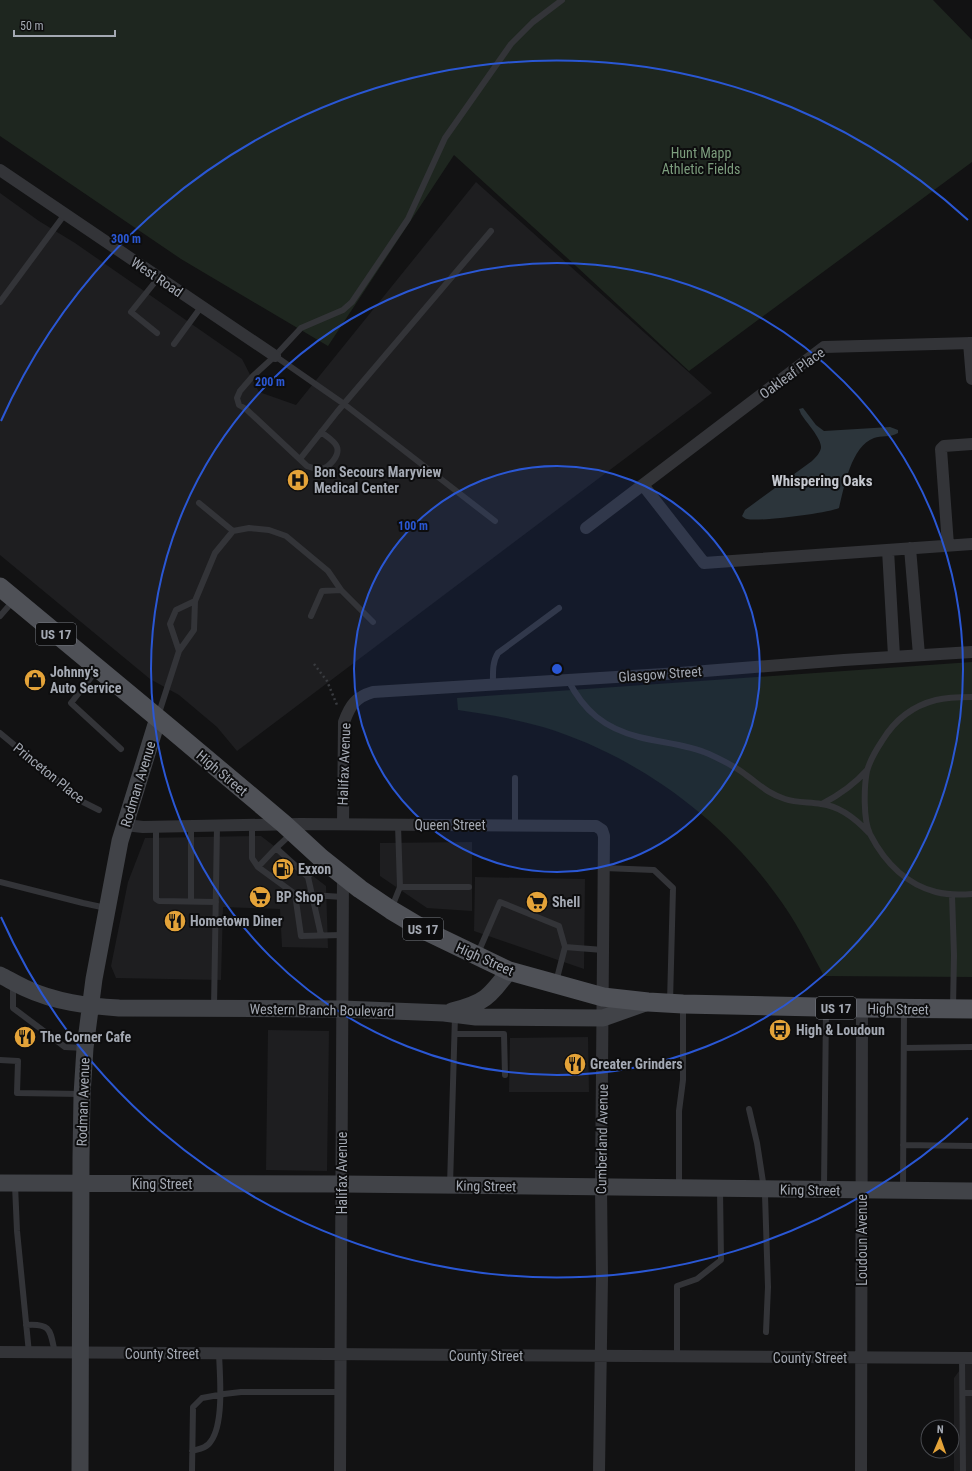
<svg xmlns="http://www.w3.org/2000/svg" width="972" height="1471" font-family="'Roboto Condensed',sans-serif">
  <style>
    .built { fill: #1e1e20 }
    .green { fill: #1e261f }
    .water { fill: #2c353b }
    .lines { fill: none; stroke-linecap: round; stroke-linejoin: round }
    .path { stroke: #393b3f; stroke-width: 2.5; stroke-dasharray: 2 3; stroke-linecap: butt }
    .lane { stroke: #333438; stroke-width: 6 }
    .street { stroke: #333438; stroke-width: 12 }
    .secondary { stroke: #414348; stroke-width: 17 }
    .primary { stroke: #4f5157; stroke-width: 19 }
    .ring { fill: none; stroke: #2a57d4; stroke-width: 2 }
    .labels { text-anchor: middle; stroke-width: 4; stroke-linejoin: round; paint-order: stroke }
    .shield { fill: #0d0d0e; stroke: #777a82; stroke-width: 1 }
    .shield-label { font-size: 13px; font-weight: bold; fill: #a4a9b3 }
    .park-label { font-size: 14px; fill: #7c9d7d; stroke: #0d0d0e }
    .street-label { font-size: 14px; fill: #a4a9b3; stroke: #0d0d0e }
    .poi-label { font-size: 14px; font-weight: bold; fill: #a4a9b3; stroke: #0d0d0e; text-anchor: start }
    .neighbourhood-label { font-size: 15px; font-weight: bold; fill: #c5c8cf; stroke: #0d0d0e }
    .centre { fill: #2a57d4; stroke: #0d0d0e; stroke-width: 2 }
    .ring-label { font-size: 12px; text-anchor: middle; font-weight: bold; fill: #2a57d4; stroke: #0d0d0e; stroke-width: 4; stroke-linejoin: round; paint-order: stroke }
  </style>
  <rect width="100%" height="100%" fill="#121213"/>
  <path class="built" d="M476 182 712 393 237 751 217 727 179 695 150 679 0 555V193L39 221 75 243 242 359 259 392 296 405Z
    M261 836 326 886 328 948 282 947 280 909 223 907 221 980 116 978 111 966 128 882 145 838Z
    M472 842V911L427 908 380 876V843Z
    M475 877 585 879 584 969 474 931Z
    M268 1030 329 1031 327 1171 266 1170Z
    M588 1037 589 1092H509L510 1038Z
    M972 1353V1471H954V1378Z"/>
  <path class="green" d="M0 0H933L972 40V162L689 371 576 266 454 155 328 346 181 259 0 136Z
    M972 662V977L824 976C809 948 795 919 775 893 719 816 635 755 543 727 515 719 487 714 458 710L457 698Z"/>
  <path class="water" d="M803 408 816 425 824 431 890 427 898 430V433C890 438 881 435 874 438 851 446 844 488 839 508 828 513 759 522 747 519 746 519 743 517 742 516L745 510 812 461C816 457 820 453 821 448 822 439 806 422 801 414L799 409Z"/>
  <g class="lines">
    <path class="path" d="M314 664 327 681 337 705"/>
    <path class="lane" d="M0 302 65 214
      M157 333 131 312 159 277
      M174 344 201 307
      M275 356 344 404 495 521
      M321 432C326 436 335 441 337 447 340 456 329 467 322 469 316 470 312 468 307 466L246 409 239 405 237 398 240 391 253 376 275 356 301 328 343 310 352 302 408 219 445 138 511 44 533 22 562 0
      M300 459 337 412 491 231
      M199 503 233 531
      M0 616 13 601
      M311 616 322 591 341 590
      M179 651 170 624 176 610 195 601
      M97 670 71 703 121 749
      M568 680C584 711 604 728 639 737 662 743 687 744 709 754 722 760 735 766 746 775 760 785 767 793 785 799 796 803 809 802 821 804 840 806 856 819 869 833
      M493 685C493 674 492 662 498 653L559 608
      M972 697C960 697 948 697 936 700 912 706 894 721 882 741 876 750 870 760 867 771 864 786 863 820 870 834 884 861 905 884 936 892 948 895 960 895 972 894
      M158 716 179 651 194 630 195 601 215 553 233 531 249 528 269 530 286 536 328 571 341 590 373 622
      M0 733 83 802 99 810
      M822 804C839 795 854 785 867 770
      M252 825V858L258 867 276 848 308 877 320 860
      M515 825V778
      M156 827V899L159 901 216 902
      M276 848 291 834
      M258 867 295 894 343 897
      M604 868 654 870 673 888 670 1002
      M308 877 321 935
      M0 882 83 903 106 908
      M400 887H469
      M295 894 301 936 342 935
      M952 895 954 955 953 1007
      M191 901V826
      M392 907 400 887 398 825
      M478 953 500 902 559 926 565 947
      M556 982 565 947 603 950
      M13 983V1008L65 1047 84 1048
      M214 1008 217 826
      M455 1034H504L505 1075
      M904 1048 972 1047
      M0 1060 18 1061 17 1093 81 1094
      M749 1109 757 1143 765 1195 768 1287 766 1332
      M903 1145 972 1146
      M15 1185 17 1231 29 1353
      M450 1185 455 1016
      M679 1186V1111L683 1080V1006
      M824 1188 826 1009
      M903 1189 904 1010
      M26 1325C52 1323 50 1331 55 1353
      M677 1357V1286L697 1279 721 1260 720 1190
      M962 1358 963 1471
      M963 1393H972
      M192 1451C199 1449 207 1448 211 1441 224 1423 220 1377 219 1354
      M192 1471 193 1407 202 1398 224 1394 241 1392H340"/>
    <path class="street" d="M0 170 275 356
      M969 343 972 379
      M643 485 704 563 972 544
      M586 528 824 347 972 343
      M948 545 941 449 944 446 972 444
      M910 548 919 655
      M888 550 894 656
      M343 824 344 722C350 705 356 697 373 692L680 673 844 660 972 652
      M125 825 143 827 300 824 596 826 602 830 604 836 601 1187 602 1277 599 1471
      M0 1352 972 1358
      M340 1471 343 875
      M861 1471 862 1008"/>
    <path class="secondary" d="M0 975C8 979 16 984 25 988 55 1002 87 1006 119 1008L342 1009 444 1013 476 1017 603 1018 648 1002
      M452 1011C485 1003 489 997 509 971
      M0 1183 342 1184 972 1191
      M80 1471 81 1157 82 1095 85 1048 94 979 120 841 158 718"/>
    <path class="primary" d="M0 587 171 729 284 824 321 858 360 889 391 910 428 932 509 971 603 997 648 1002 683 1004 862 1008 972 1009"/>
  </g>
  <circle cx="557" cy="669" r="203" fill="#2a57d4" fill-opacity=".12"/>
  <g class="ring">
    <circle cx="557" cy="669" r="203"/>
    <circle cx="557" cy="669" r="406"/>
    <path d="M968 1118A609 609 0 0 1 1 917M1 421A609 609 0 0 1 968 220"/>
  </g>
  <defs>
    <g id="hospital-disc" transform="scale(1.15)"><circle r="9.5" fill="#e4a339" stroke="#0d0d0e"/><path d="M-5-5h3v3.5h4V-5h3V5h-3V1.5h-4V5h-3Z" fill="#111"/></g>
    <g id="shop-disc" transform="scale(1.15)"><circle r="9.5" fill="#e4a339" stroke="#0d0d0e"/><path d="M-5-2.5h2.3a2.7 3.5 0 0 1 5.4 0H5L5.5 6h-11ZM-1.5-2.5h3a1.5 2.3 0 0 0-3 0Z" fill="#111"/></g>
    <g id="fuel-disc" transform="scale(1.15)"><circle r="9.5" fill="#e4a339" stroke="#0d0d0e"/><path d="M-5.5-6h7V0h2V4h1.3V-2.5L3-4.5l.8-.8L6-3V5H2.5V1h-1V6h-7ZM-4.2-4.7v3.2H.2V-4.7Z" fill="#111"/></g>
    <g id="supermarket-disc" transform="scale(1.15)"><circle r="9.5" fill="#e4a339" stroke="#0d0d0e"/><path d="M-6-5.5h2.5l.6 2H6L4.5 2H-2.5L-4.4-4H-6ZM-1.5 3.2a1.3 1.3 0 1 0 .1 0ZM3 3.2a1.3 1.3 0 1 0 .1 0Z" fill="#111"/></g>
    <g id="restaurant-disc" transform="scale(1.15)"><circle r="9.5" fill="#e4a339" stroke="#0d0d0e"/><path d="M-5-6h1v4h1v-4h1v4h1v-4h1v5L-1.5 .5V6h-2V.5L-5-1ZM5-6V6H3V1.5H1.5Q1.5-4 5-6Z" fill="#111"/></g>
    <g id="bus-disc" transform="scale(1.15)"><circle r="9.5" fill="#e4a339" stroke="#0d0d0e"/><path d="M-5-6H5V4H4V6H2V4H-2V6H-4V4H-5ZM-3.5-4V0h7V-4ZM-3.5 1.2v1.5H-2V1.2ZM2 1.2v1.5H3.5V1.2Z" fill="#111"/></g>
  </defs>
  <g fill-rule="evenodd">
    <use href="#hospital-disc" x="298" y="480"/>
    <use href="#shop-disc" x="35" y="680"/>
    <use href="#fuel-disc" x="283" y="869"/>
    <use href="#supermarket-disc" x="260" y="897"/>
    <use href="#supermarket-disc" x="537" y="902"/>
    <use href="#restaurant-disc" x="175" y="921"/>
    <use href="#bus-disc" x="780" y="1030"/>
    <use href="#restaurant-disc" x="25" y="1037"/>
    <use href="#restaurant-disc" x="575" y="1064"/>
  </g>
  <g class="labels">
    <g class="shield">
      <rect x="36" y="623" width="40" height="22" rx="3"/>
      <rect x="403" y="918" width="40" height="22" rx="3"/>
      <rect x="816" y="997" width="40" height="22" rx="3"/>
    </g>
    <g class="shield-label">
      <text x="56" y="639">US 17</text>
      <text x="423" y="934">US 17</text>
      <text x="836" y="1013">US 17</text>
    </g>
    <g class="park-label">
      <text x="701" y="158">Hunt Mapp<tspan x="701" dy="16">Athletic Fields</tspan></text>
    </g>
    <g class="street-label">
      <text transform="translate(157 277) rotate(34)" y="5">West Road</text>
      <text transform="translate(792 373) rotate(-36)" y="5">Oakleaf Place</text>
      <text transform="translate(660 674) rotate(-4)" y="5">Glasgow Street</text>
      <text transform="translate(344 764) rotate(-88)" y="5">Halifax Avenue</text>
      <text transform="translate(49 773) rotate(39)" y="5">Princeton Place</text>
      <text transform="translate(222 773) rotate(40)" y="5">High Street</text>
      <text transform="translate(138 784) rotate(-73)" y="5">Rodman Avenue</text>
      <text x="450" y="830">Queen Street</text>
      <text transform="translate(485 959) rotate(24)" y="5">High Street</text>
      <text transform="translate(898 1009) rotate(1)" y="5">High Street</text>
      <text transform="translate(322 1010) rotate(1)" y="5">Western Branch Boulevard</text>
      <text transform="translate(83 1102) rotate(-88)" y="5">Rodman Avenue</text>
      <text transform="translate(602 1139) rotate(-89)" y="5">Cumberland Avenue</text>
      <text transform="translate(342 1173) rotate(-90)" y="5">Halifax Avenue</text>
      <text x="162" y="1189">King Street</text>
      <text transform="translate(486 1186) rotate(1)" y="5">King Street</text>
      <text transform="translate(810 1190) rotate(1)" y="5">King Street</text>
      <text transform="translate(862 1240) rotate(-90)" y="5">Loudoun Avenue</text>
      <text x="162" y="1359">County Street</text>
      <text x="486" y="1361">County Street</text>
      <text x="810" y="1363">County Street</text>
    </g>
    <g class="poi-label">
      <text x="314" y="477">Bon Secours Maryview<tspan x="314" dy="16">Medical Center</tspan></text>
      <text x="50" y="677">Johnny's<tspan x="50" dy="16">Auto Service</tspan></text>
      <text x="298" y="874">Exxon</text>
      <text x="276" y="902">BP Shop</text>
      <text x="552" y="907">Shell</text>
      <text x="190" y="926">Hometown Diner</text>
      <text x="796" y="1035">High &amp; Loudoun</text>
      <text x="40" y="1042">The Corner Cafe</text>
      <text x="590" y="1069">Greater Grinders</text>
    </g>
    <g class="neighbourhood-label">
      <text x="822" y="486">Whispering Oaks</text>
    </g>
  </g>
  <circle cx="557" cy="669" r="6" class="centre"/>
  <g class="ring-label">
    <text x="126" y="243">300 m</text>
    <text x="270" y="386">200 m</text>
    <text x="413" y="530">100 m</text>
  </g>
  <g transform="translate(940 1439) rotate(2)"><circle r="19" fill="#0d0d0e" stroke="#494b50"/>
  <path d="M0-3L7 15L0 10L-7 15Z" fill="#e4a339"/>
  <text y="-6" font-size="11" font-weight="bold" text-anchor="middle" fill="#a4a9b3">N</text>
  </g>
  <path d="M14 30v6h101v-6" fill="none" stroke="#a4a9b3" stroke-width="2"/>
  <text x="20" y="30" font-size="12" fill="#a4a9b3" stroke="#0d0d0e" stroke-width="3" paint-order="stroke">50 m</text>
</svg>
